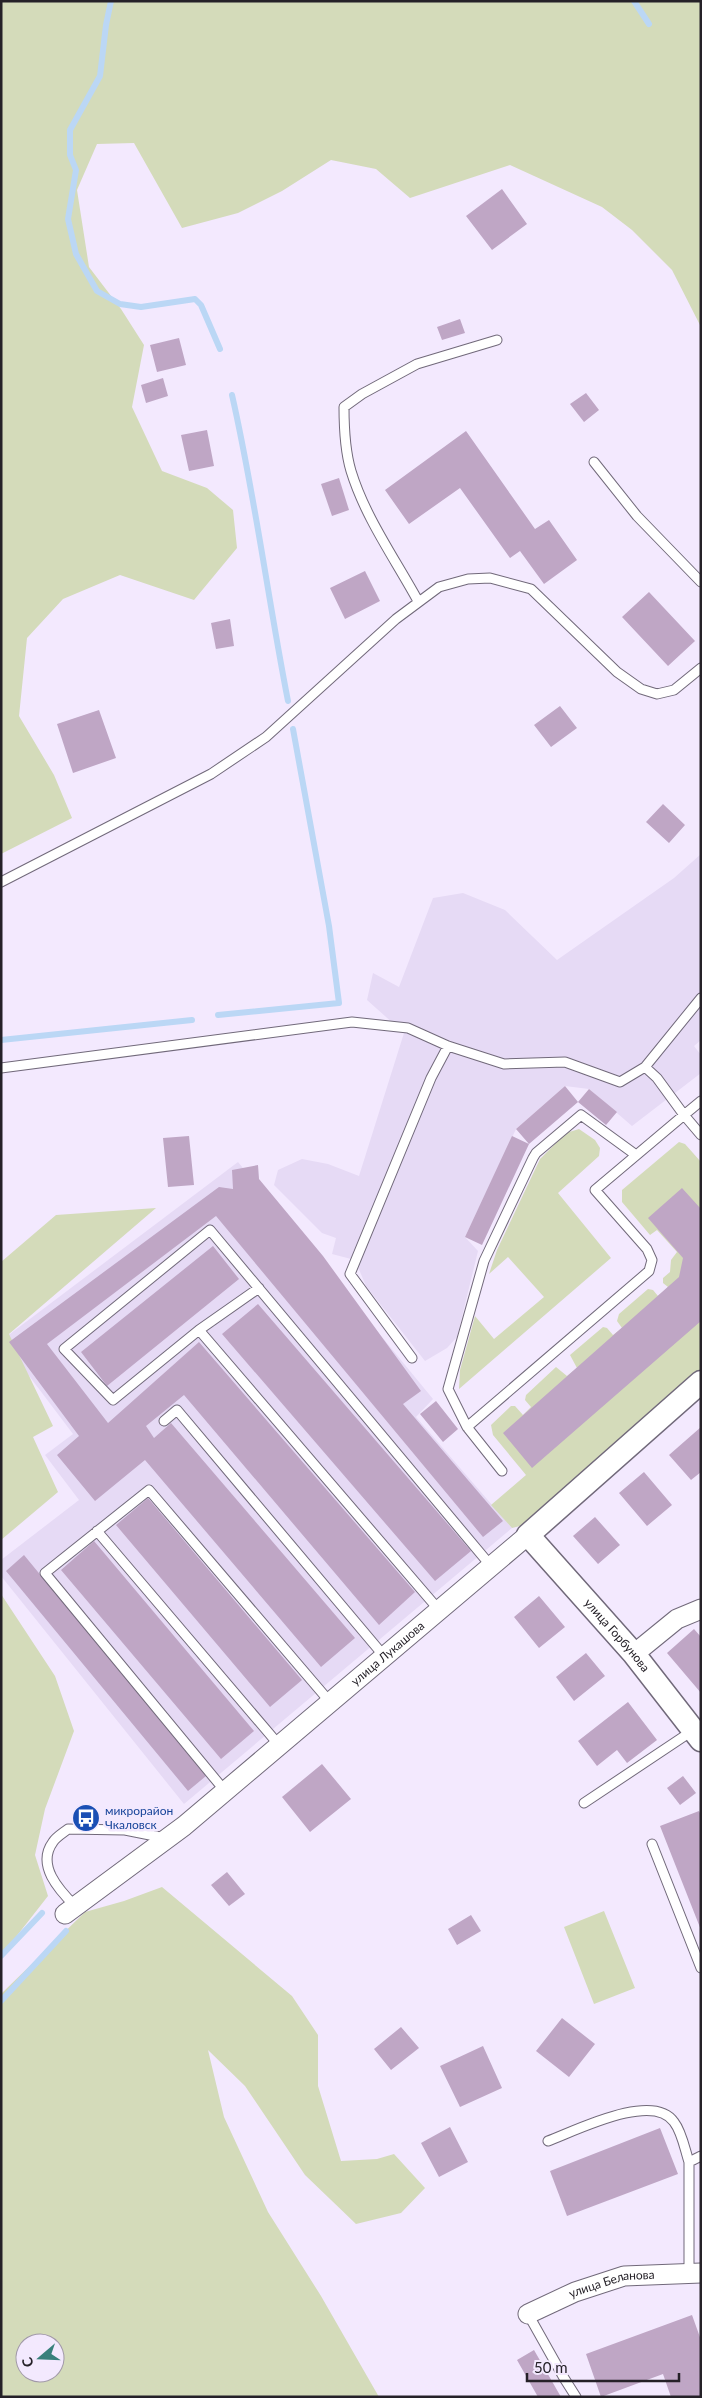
<svg xmlns="http://www.w3.org/2000/svg" width="702" height="2398" font-family="Lato,sans-serif">
  <style>
    .built { fill: #e6daf5 }
    .green { fill: #d4dbba; fill-rule: evenodd }
    .lines { fill: none; stroke-linecap: round; stroke-linejoin: round }
    .stream { stroke: #bbd7f5; stroke-width: 6 }
    .building { fill: #bfa6c5 }
    .service-casing { stroke: #71697a; stroke-width: 11 }
    .minor-casing { stroke: #71697a; stroke-width: 21 }
    .tertiary-casing { stroke: #71697a; stroke-width: 25 }
    .service { stroke: #fff; stroke-width: 9 }
    .minor { stroke: #fff; stroke-width: 19 }
    .tertiary { stroke: #fff; stroke-width: 22 }
    .labels { text-anchor: middle; stroke-width: 5; stroke-linejoin: round; paint-order: stroke }
    .street-label { font-size: 12px; fill: #252128; stroke: #f3e9fe }
    .transit-label { font-size: 12px; fill: #164399; stroke: #f3e9fe; text-anchor: start }
  </style>
  <rect width="100%" height="100%" fill="#f3e9fe"/>
  <path class="built" d="M701 854V1040L694 1046 701 1055V1073L632 1126 589 1089 565 1086 516 1129 465 1237 478 1251 457 1337 447 1348 425 1361 366 1286 355 1260 332 1254 336 1238 322 1233 274 1185 278 1170 302 1159 328 1164 359 1176 404 1033 367 1000 373 973 399 987 433 898 463 893 505 910 557 960 674 878Z
    M238 1162 433 1399 416 1417 512 1528 184 1804 1 1576V1560L79 1500 45 1455 73 1434 2 1340Z"/>
  <path class="green" d="M1 1H701V327L672 270 632 230 602 207 510 165 410 198 376 169 331 160 282 191 238 213 182 228 134 143 97 144 77 190 89 267 121 309 144 345 132 407 162 471 207 488 233 510 237 548 194 600 120 575 63 599 27 638 19 716 54 775 72 818 1 854Z
    M579 1129 595 1140 600 1148 599 1156 558 1193 611 1258 459 1389 460 1370 475 1316 494 1339 544 1297 508 1257 489 1274 497 1250 540 1159 566 1133Z
    M679 1142 685 1144 701 1162V1372L524 1525 512 1528 491 1505 526 1475 493 1435 491 1425 511 1406H515L523 1415 531 1407 525 1400 526 1395 556 1367 567 1376 577 1368 570 1355 603 1327 607 1328 613 1335 622 1328 617 1321 619 1314 648 1289 653 1290 658 1296 668 1287 663 1283V1278L670 1272 671 1260 677 1252 657 1230 650 1235 622 1202V1190Z
    M156 1208 9 1334 53 1426 33 1437 58 1492 1 1540V1262L56 1215Z
    M1 1594 55 1676 74 1731 45 1809 35 1855 48 1896 1 1956Z
    M162 1887 292 1996 318 2035V2086L341 2161 377 2159 394 2154 425 2188 401 2213 356 2224 305 2175 245 2086 208 2050 224 2117 268 2212 321 2296 379 2397H1V1994L85 1912 124 1901ZM25 2343H55V2373H25Z
    M604 1911 635 1988 594 2004 564 1927Z"/>
  <g class="lines">
    <path class="stream" d="M111 1 106 25 100 76 70 130V155L76 170 68 219 76 254 97 291 120 304 141 307 195 299 201 305 220 349
      M634 1 649 24
      M232 395C255 496 268 599 288 701
      M218 1015 339 1003 329 926 293 729
      M1 1040 192 1020
      M1 1956 42 1913
      M1 2001 66 1931"/>
  </g>
  <path class="building" d="M502 189 527 224 492 250 466 216Z
    M460 319 465 333 442 340 437 327Z
    M179 338 186 365 157 372 150 345Z
    M163 378 168 396 146 403 141 385Z
    M586 393 599 410 584 422 570 404Z
    M207 430 214 466 189 471 181 435Z
    M466 431 535 529 549 520 577 560 544 584 520 551 510 558 460 488 409 524 385 490Z
    M339 478 349 510 332 516 321 484Z
    M365 571 380 601 345 619 330 588Z
    M649 592 695 641 668 666 622 617Z
    M230 619 234 646 216 649 211 623Z
    M560 706 577 728 551 747 534 725Z
    M99 710 116 758 73 773 57 724Z
    M663 804 685 825 669 843 646 822Z
    M565 1086 578 1102 589 1089 617 1112 606 1125 578 1102 529 1144 482 1245 465 1237 512 1136 529 1144 516 1129Z
    M189 1136 194 1185 168 1187 163 1138Z
    M258 1165 259 1179 323 1256 421 1391 403 1404 503 1521 483 1537 216 1216 47 1344 108 1423 199 1342 415 1592 379 1625 184 1395 146 1426 154 1438 171 1423 355 1638 321 1667 145 1460 95 1501 57 1455 79 1436 9 1342 219 1187 233 1189 232 1170Z
    M682 1188 701 1209V1321L532 1468 503 1433 679 1277 683 1258 648 1218Z
    M213 1246 239 1279 107 1386 81 1352Z
    M258 1304 471 1551 435 1581 222 1334Z
    M436 1401 458 1429 443 1442 420 1414Z
    M701 1427V1472L691 1480 669 1455Z
    M644 1472 672 1505 647 1526 619 1493Z
    M148 1498 302 1680 270 1707 116 1525Z
    M595 1517 620 1545 598 1564 573 1536Z
    M94 1541 254 1731 221 1759 61 1570Z
    M24 1555 206 1776 188 1791 6 1571Z
    M539 1596 565 1627 539 1648 514 1617Z
    M694 1629 701 1637V1693L667 1653Z
    M586 1653 605 1676 574 1701 556 1677Z
    M628 1702 657 1740 627 1763 617 1750 597 1766 578 1741Z
    M322 1764 351 1799 310 1832 282 1797Z
    M683 1776 696 1793 680 1805 667 1788Z
    M699 1811 701 1815V1930L660 1826Z
    M227 1872 245 1894 229 1906 211 1885Z
    M471 1915 481 1931 457 1945 448 1929Z
    M562 2018 595 2044 569 2077 536 2051Z
    M401 2027 419 2048 391 2070 374 2049Z
    M483 2046 502 2088 460 2107 440 2066Z
    M450 2127 468 2162 439 2177 421 2143Z
    M660 2128 678 2174 567 2216 550 2171Z
    M692 2315 701 2340V2397H671L663 2374 601 2397 586 2354Z
    M534 2350 561 2397H538L517 2360Z"/>
  <g class="lines">
    <g class="service-casing">
      <path id="service" d="M594 462 637 516 701 582
        M418 601C395 559 365 517 351 471 345 451 344 428 344 407L362 394 417 364 497 340
        M1 882 211 774 266 737 396 619 439 587 468 579 490 578 531 589 617 672 641 689 657 694 674 690 701 668
        M645 1067 657 1078 684 1115 701 1101
        M1 1068 352 1022 408 1028 448 1046 504 1064 565 1062 620 1082 645 1067 701 998
        M259 1288 199 1330 113 1400 64 1349 210 1230 491 1566
        M199 1330 439 1610
        M412 1358 350 1274 431 1078 448 1046
        M164 1421 177 1410 384 1656
        M467 1427 448 1389 484 1261 533 1158 536 1153 581 1115 636 1155
        M502 1471 467 1427 649 1271 652 1260 647 1249 595 1190 684 1115 701 1135
        M97 1531 279 1745
        M225 1791 45 1573 149 1490 330 1702
        M584 1803 692 1731
        M652 1844 701 1968
        M75 1906C59 1890 36 1865 53 1842 56 1837 63 1833 68 1829L125 1830 165 1838
        M548 2141C575 2131 653 2091 674 2122 682 2132 685 2150 689 2162
        M689 2272V2162L701 2156
        M528 2314 564 2378 576 2397"/>
    </g>
    <g class="minor-casing">
      <g id="minor">
        <path d="M634 1654 677 1619 701 1609"/>
        <path id="s1" d="M65 1914 184 1826 528 1535"/>
        <path id="s2" d="M528 2314 575 2292 624 2276 701 2273"/>
      </g>
    </g>
    <g class="tertiary-casing">
      <g id="tertiary">
        <path id="s3" d="M701 1382 528 1535 634 1654 701 1740"/>
      </g>
    </g>
    <use href="#service" class="service"/>
    <use href="#minor" class="minor"/>
    <use href="#tertiary" class="tertiary"/>
  </g>
  <defs>
    <g id="bus-disc" transform="scale(1.4375)"><circle r="9.5" fill="#1a4fb4" stroke="#f3e9fe"/><path d="M-5-6H5V4H4V6H2V4H-2V6H-4V4H-5ZM-3.5-4V0h7V-4ZM-3.5 1.2v1.5H-2V1.2ZM2 1.2v1.5H3.5V1.2Z" fill="#fff"/></g>
  </defs>
  <g fill-rule="evenodd">
    <use href="#bus-disc" x="86" y="1818"/>
  </g>
  <g class="labels">
    <g class="street-label">
      <text dy="4" stroke="none"><textPath href="#s3" startOffset="365">улица Горбунова</textPath></text>
      <text dy="4" stroke="none"><textPath href="#s1" startOffset="415">улица Лукашова</textPath></text>
      <text dy="4" stroke="none"><textPath href="#s2" startOffset="90">улица Беланова</textPath></text>
    </g>
    <g class="transit-label">
      <text x="105" y="1815">микрорайон<tspan x="105" dy="14">Чкаловск</tspan></text>
    </g>
  </g>
  <rect width="702" height="2398" fill="none" stroke="#252128" stroke-width="5"/>
  <g transform="translate(40 2358) rotate(251)"><circle r="24" fill="#f3e9fe" stroke="#a199a8"/>
  <path d="M0-4L9 19L0 12L-9 19Z" fill="#38807c"/>
  <text y="-8" font-size="14" font-weight="bold" text-anchor="middle" fill="#252128">С</text>
  </g>
  <path d="M527 2373v8h152v-8" fill="none" stroke="#252128" stroke-width="2.5"/>
  <text x="534" y="2373" font-size="15" fill="#252128" stroke="#f3e9fe" stroke-width="4" paint-order="stroke">50 m</text>
</svg>
